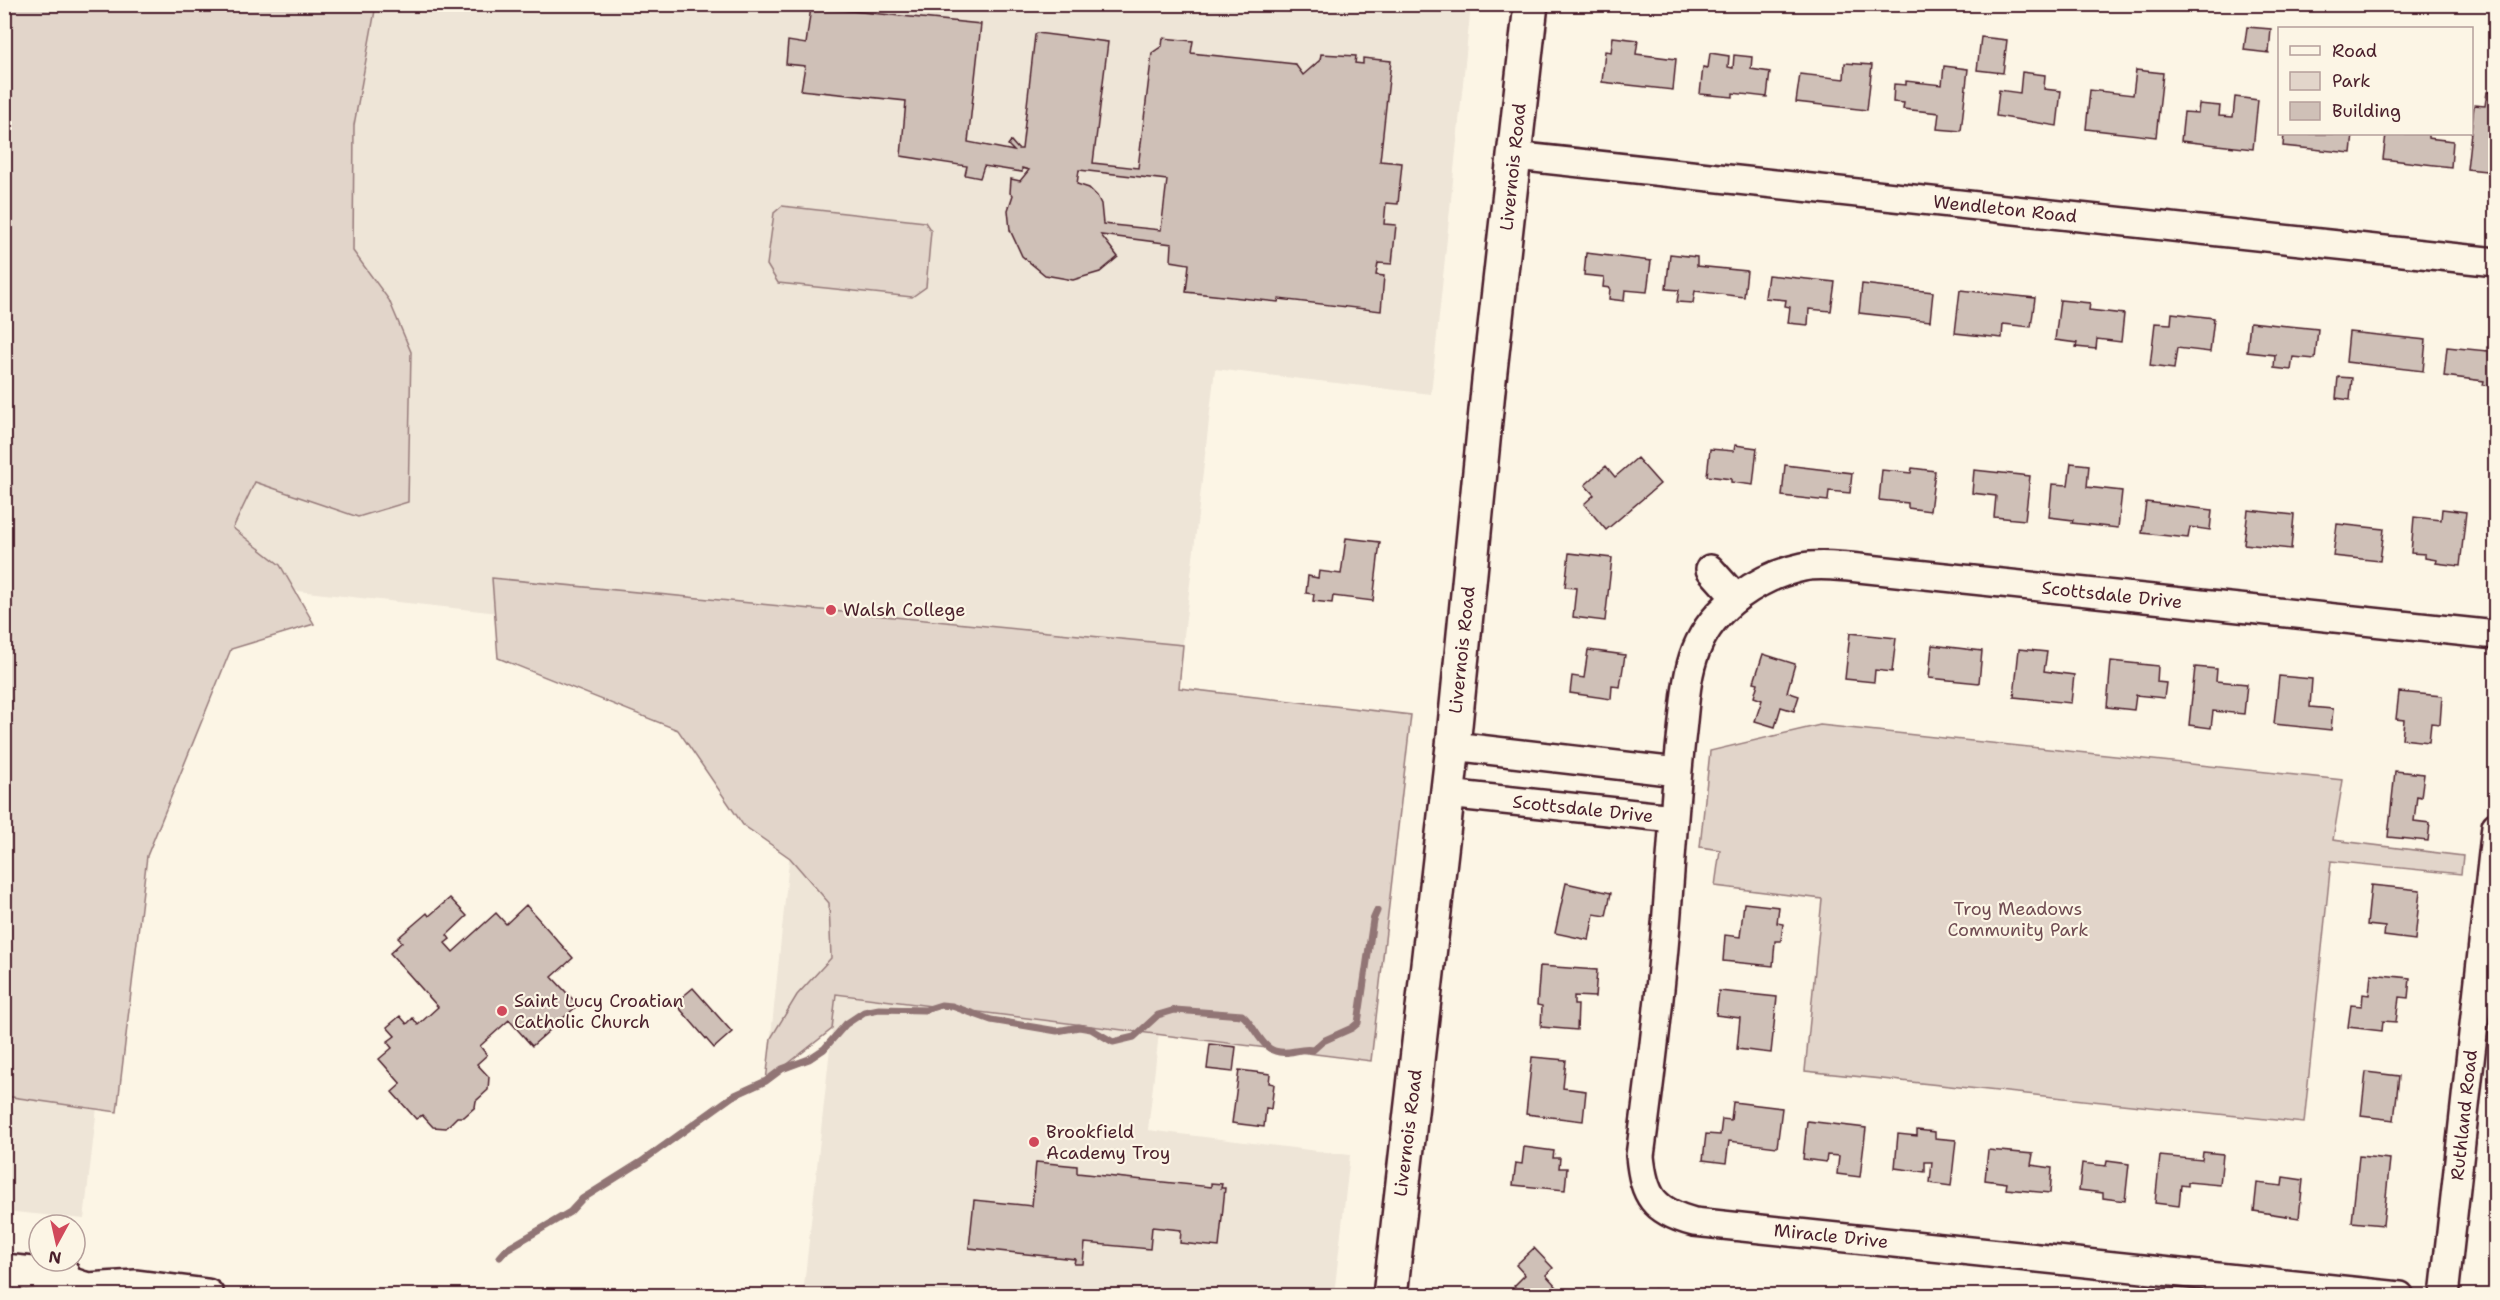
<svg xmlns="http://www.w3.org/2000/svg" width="2500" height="1300" font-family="'Shantell Sans',sans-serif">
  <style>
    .built { fill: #eee5d7 }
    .green { fill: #e2d5ca; stroke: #967a7a; stroke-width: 1.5 }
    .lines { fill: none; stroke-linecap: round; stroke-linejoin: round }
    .stream { stroke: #917474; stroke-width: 7 }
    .building { fill: #cfc0b7; stroke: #4a1f2b; stroke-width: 1.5; fill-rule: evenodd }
    .minor-casing { stroke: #4a1f2b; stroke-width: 32 }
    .major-casing { stroke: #4a1f2b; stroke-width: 38 }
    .minor { stroke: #fcf5e5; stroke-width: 27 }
    .major { stroke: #fcf5e5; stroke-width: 33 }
    .poi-dot { fill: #d1495b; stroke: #fcf5e5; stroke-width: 2 }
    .labels { text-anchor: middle; stroke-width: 4.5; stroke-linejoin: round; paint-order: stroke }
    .street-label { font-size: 18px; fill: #4a1f2b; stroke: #fcf5e5 }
    .poi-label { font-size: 18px; fill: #4a1f2b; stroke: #fcf5e5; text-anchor: start }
    .park-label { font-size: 18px; fill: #704c53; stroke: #fcf5e5 }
  </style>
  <rect width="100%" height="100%" fill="#fcf5e5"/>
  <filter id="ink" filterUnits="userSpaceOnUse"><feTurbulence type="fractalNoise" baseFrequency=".0167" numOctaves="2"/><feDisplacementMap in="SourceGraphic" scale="12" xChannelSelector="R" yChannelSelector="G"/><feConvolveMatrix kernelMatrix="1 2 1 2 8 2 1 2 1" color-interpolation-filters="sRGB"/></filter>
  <g filter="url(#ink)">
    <path class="built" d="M108 5H1471L1431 394 1215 369 1178 687 1411 715 1159 1033 1148 1130 1350 1155 1334 1295H803L832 1030 767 1075 811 647 159 576 84 1219 5 1211V896Z"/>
    <path class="green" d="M5 4 376 5 354 125 353 251 389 300 411 352 408 502 358 517 255 482 233 528 280 565 314 624 231 649 147 856 117 1112 5 1096Z
      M782 206 925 222 931 231 926 287 912 297 778 283 767 265 774 213Z
      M492 578 1183 645 1179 688 1411 715 1371 1061 836 994 832 1029 766 1081 771 1038 797 995 831 958 829 903 790 858 743 825 678 730 498 658Z
      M1820 725 2343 780 2333 840 2463 856 2461 874 2331 861 2304 1123 1805 1071 1822 899 1715 886 1720 850 1700 847 1710 751Z"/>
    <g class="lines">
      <path class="stream" d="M500 1257 507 1249 570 1212 582 1199 641 1162 733 1096 766 1081 782 1069 809 1059 824 1049 846 1024 864 1012 879 1009 925 1010 941 1005 952 1006 991 1020 1057 1031 1079 1027 1091 1029 1113 1042 1134 1037 1158 1015 1175 1010 1242 1015C1253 1023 1261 1047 1275 1051 1288 1056 1300 1047 1313 1050L1323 1041 1352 1028 1358 1023 1373 920 1377 911"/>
    </g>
    <path class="building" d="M811 7 981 24 968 142 1014 151 1008 145 1011 141 1018 149H1022L1035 35 1037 33 1108 42 1093 163 1138 168 1152 53 1162 46 1163 38 1193 41 1191 53 1295 64 1303 75 1320 60 1321 54 1356 56 1355 63 1363 64V58L1391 61 1380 161 1402 163 1398 204 1386 203 1384 224 1396 225 1392 264 1378 263 1376 275 1384 276 1381 311 1279 299 1278 302 1186 292 1189 264 1171 261 1172 244 1101 235 1118 257 1100 272 1073 280 1045 275 1022 256 1010 230 1008 210 1013 195 1010 193 1011 179 1020 181 1029 170 1022 168V172L984 166 980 178 965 175 967 166 901 156 906 101 801 90 805 66 786 64 788 41 806 44ZM1079 170 1167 180 1161 230 1103 224 1101 204 1097 196 1089 188 1077 184Z
      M2247 27 2271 29 2269 53 2244 50Z
      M1613 37 1638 40 1636 54 1676 59 1673 90 1602 82 1605 51 1611 52Z
      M1981 37 2007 40 2003 73 1977 70Z
      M1710 53 1729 56 1728 67 1733 68 1734 55 1752 57 1751 69 1770 72 1767 97 1733 93V97L1700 94 1703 67 1708 68Z
      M1845 63 1872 65 1867 110 1796 102 1800 74 1844 79Z
      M1944 66 1968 69 1961 131 1937 129 1939 113 1903 109 1904 103 1893 102 1894 84 1906 85V81L1942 85Z
      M2136 70 2163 73 2156 137 2086 129 2090 90 2133 95Z
      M2022 72 2045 75 2044 89 2061 91 2057 126 1996 116 1999 90 2020 93Z
      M2487 92 2496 93 2493 119H2496V172L2467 169 2474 105 2485 106Z
      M2235 97 2258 100 2253 149 2181 141 2184 112 2198 113 2199 104 2220 106 2219 116 2233 117Z
      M2284 134H2353L2351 153 2283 146Z
      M2386 134H2428V138L2453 141 2451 167 2383 159Z
      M1586 253 1651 261 1647 292 1625 290 1624 301 1609 299 1610 288 1603 287 1604 277 1584 275Z
      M1670 254 1697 257V266L1747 271 1744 297 1695 291 1693 303 1677 302 1679 290 1666 289Z
      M1768 275 1835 282 1831 311 1809 309 1808 325 1788 323 1790 307 1785 306 1786 300 1765 298Z
      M1862 284 1933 292 1930 321 1859 313Z
      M1960 290 2035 298 2031 327 2003 324 2002 338 1955 333Z
      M2060 300 2090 303 2089 310 2124 314 2121 342 2097 339 2096 349 2076 347 2077 343 2055 340Z
      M2172 313 2214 318 2210 352 2177 348 2174 369 2150 366 2155 323 2171 324Z
      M2250 322 2318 329 2315 359 2293 357 2291 370 2274 368 2275 355 2247 352Z
      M2349 332 2426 340 2423 371 2346 362Z
      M2447 347 2487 351V347L2496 348V387L2483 385 2484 381 2444 376Z
      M2338 377 2352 378 2350 400 2336 398Z
      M1735 445 1757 448 1753 485 1731 482V479L1707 476 1710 449 1734 451Z
      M1637 458 1660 484 1606 530 1584 504 1594 495 1585 485 1606 466 1615 477Z
      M2071 463 2089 465 2087 487 2122 491 2118 528 2072 523 2073 520 2049 517 2052 484 2068 485Z
      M1785 465 1852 473 1850 493 1829 491 1828 501 1782 496Z
      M1912 468 1935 471 1930 511 1908 508V503L1879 500 1882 470 1911 473Z
      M1974 470 2030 476 2025 520 1994 517 1996 496 1972 493Z
      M2146 502 2212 510 2210 530 2190 527 2188 538 2142 533Z
      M2442 509 2466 512 2460 566 2436 563 2437 560 2425 558V554L2411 553 2414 517 2441 520Z
      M2248 510 2294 515 2291 549 2244 544Z
      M2337 524 2384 529 2380 561 2333 556Z
      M1346 538 1380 542 1373 601 1333 596 1332 603 1313 601 1314 594 1306 593 1308 576 1318 578 1319 571 1341 574Z
      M1569 553 1612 558 1605 621 1573 617 1576 588 1565 587Z
      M1850 633 1896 638 1892 672 1875 670 1874 682 1845 679Z
      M1932 645 1982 651 1979 683 1929 678Z
      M2019 649 2047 652 2044 671 2074 675 2071 703 2014 697Z
      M1588 650 1625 655 1620 687 1612 686 1611 699 1570 693 1572 676 1584 678Z
      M1763 654 1795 664 1787 692 1799 696 1794 711 1781 707 1775 727 1755 721 1762 700 1754 697 1758 683 1754 682Z
      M2111 661 2158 666 2157 682 2166 683 2164 698 2136 695 2134 710 2107 707Z
      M2195 667 2217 669 2216 681 2247 684 2244 714 2213 711 2211 728 2189 725Z
      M2279 676 2312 679 2310 707 2333 709 2331 730 2274 724Z
      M2399 692 2442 696 2440 724 2431 723 2429 742 2402 739 2404 720 2396 719Z
      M2395 771 2424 774 2421 797 2417 796 2414 821 2430 823 2428 841 2388 837Z
      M1566 883 1611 893 1606 916 1594 914 1589 940 1555 933Z
      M2371 885 2420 890 2415 940 2384 936 2385 927 2367 925Z
      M450 898 467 916 447 935 450 939 445 943 453 952 496 913 506 924 526 905 573 958 552 977 578 1005 532 1046 509 1020 480 1046 487 1055 477 1064 489 1077 488 1090 476 1101 475 1107 464 1117H457L446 1128 433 1127 422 1115 416 1119 392 1092 401 1084 379 1059 392 1048 387 1042 395 1036 387 1027 400 1016 407 1024 413 1018 418 1025 438 1007 390 953 402 942 398 938 427 913 429 916Z
      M1744 903 1779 907 1777 923 1783 924 1781 941H1775L1773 966 1723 961 1725 935 1740 937Z
      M1540 966 1597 970 1595 997 1574 996V1005H1578L1577 1030 1541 1027 1542 1006 1537 1005Z
      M2371 974 2410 978 2408 998 2399 997 2396 1022 2383 1021 2382 1031 2348 1027 2351 1005 2362 1006 2363 994 2369 995Z
      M693 988 732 1032 714 1048 675 1003Z
      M1719 991 1777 997 1771 1053 1737 1049 1740 1018 1716 1015Z
      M1210 1044 1236 1047 1233 1072 1207 1069Z
      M1532 1057 1566 1060 1563 1088 1586 1091 1583 1121 1526 1114Z
      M1239 1070 1270 1074 1269 1083 1274 1084 1271 1109 1266 1108 1264 1127 1232 1123Z
      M2366 1072 2399 1076 2394 1120 2361 1116Z
      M1733 1102 1782 1108 1777 1147 1729 1141 1726 1163 1703 1160 1706 1134 1720 1135 1722 1119 1731 1120Z
      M1807 1121 1866 1128 1860 1177 1837 1174 1839 1156 1827 1155 1826 1162 1803 1159Z
      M1917 1130 1935 1132V1138L1956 1140 1951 1186 1930 1183 1932 1162H1925V1172L1895 1168 1898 1134 1917 1136Z
      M1524 1147 1554 1151 1553 1158H1560L1559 1168H1567L1565 1190 1513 1185 1516 1163 1522 1164Z
      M1988 1150 2033 1154 2031 1165 2052 1168 2050 1193 2006 1189 2007 1183 1985 1180Z
      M2203 1152 2223 1154 2220 1185 2188 1182V1186L2181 1185 2179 1206 2155 1203 2160 1156 2202 1160Z
      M2359 1156 2390 1159 2383 1225 2352 1222Z
      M2107 1161 2129 1164 2125 1201 2103 1198V1193L2079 1190 2082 1163 2106 1166Z
      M1036 1162 1077 1166V1173L1211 1187V1183L1222 1184 1221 1188H1225L1219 1247 1180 1243 1181 1230 1152 1227 1150 1249 1085 1243 1083 1264H1074L1075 1259 969 1248 974 1200 1032 1206Z
      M2283 1177 2303 1180 2299 1218 2254 1211 2257 1183 2282 1186Z
      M1534 1248 1553 1268 1546 1275 1565 1296H1523L1514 1286 1525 1275 1516 1265Z
      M1654 1289 1680 1293 1679 1296H1653Z
      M1742 1292 1767 1295V1296H1741Z"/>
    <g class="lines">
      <g class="minor-casing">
        <path id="minor" d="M1515 156 2496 262
          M1710 569 1736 598
          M1453 746 1677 772
          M1447 794 1673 818
          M2400 1296 1694 1222C1653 1211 1644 1196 1640 1156 1652 1066 1663 975 1669 885 1673 833 1676 782 1682 731 1685 704 1686 675 1696 650 1713 607 1759 576 1803 567 1818 564 1834 566 1849 567L2496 635
          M2444 1296 2496 826"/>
      </g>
      <g class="major-casing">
        <path id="major" d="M4 1271 42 1275 62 1273
          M42 1275 87 1290 136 1287 207 1296
          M1390 1296 1453 746 1489 380 1531 4"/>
      </g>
      <use href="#minor" class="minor"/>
      <use href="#major" class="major"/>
    </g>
  </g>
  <g class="poi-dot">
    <circle cx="831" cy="610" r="6"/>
    <circle cx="502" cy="1011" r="6"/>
    <circle cx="1034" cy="1142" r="6"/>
  </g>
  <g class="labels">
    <g class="street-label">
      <text transform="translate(1513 167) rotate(-84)" y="6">Livernois Road</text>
      <text transform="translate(2005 209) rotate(6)" y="6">Wendleton Road</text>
      <text transform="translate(2112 595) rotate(6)" y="6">Scottsdale Drive</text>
      <text transform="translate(1462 650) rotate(-84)" y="6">Livernois Road</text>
      <text transform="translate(1583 809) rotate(6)" y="6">Scottsdale Drive</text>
      <text transform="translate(2464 1115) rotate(-84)" y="6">Ruthland Road</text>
      <text transform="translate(1408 1133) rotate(-83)" y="6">Livernois Road</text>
      <text transform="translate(1831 1236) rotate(6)" y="6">Miracle Drive</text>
    </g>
    <g class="poi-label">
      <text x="843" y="616">Walsh College</text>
      <text x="514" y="1007">Saint Lucy Croatian<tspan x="514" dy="21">Catholic Church</tspan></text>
      <text x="1046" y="1138">Brookfield<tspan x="1046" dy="21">Academy Troy</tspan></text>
    </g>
    <g class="park-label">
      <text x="2018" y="915">Troy Meadows<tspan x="2018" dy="21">Community Park</tspan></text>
    </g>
  </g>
  <rect width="2500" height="1300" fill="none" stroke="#fcf5e5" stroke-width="24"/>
  <rect x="12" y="12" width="2476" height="1276" fill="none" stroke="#4a1f2b" stroke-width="2" filter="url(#ink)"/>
  <rect x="2278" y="27" width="195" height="108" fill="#fcf5e5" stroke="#b59f9b" stroke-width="1.5"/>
  <rect x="2290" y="46" width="30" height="9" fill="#fcf5e5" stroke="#b59f9b" stroke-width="1.5"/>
  <text x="2332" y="57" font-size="18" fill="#4a1f2b">Road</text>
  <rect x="2290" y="72" width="30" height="18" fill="#e2d5ca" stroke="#b59f9b" stroke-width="1.5"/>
  <text x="2332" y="87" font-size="18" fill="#4a1f2b">Park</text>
  <rect x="2290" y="102" width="30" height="18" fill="#cfc0b7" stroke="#b59f9b" stroke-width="1.5"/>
  <text x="2332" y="117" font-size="18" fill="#4a1f2b">Building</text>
  <g transform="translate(57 1243) rotate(188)"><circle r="28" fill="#fcf5e5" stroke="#b59f9b" stroke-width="1.5"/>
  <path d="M0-4.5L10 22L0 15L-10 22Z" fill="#d1495b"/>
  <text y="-9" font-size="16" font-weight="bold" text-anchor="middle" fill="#4a1f2b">N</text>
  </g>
</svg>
